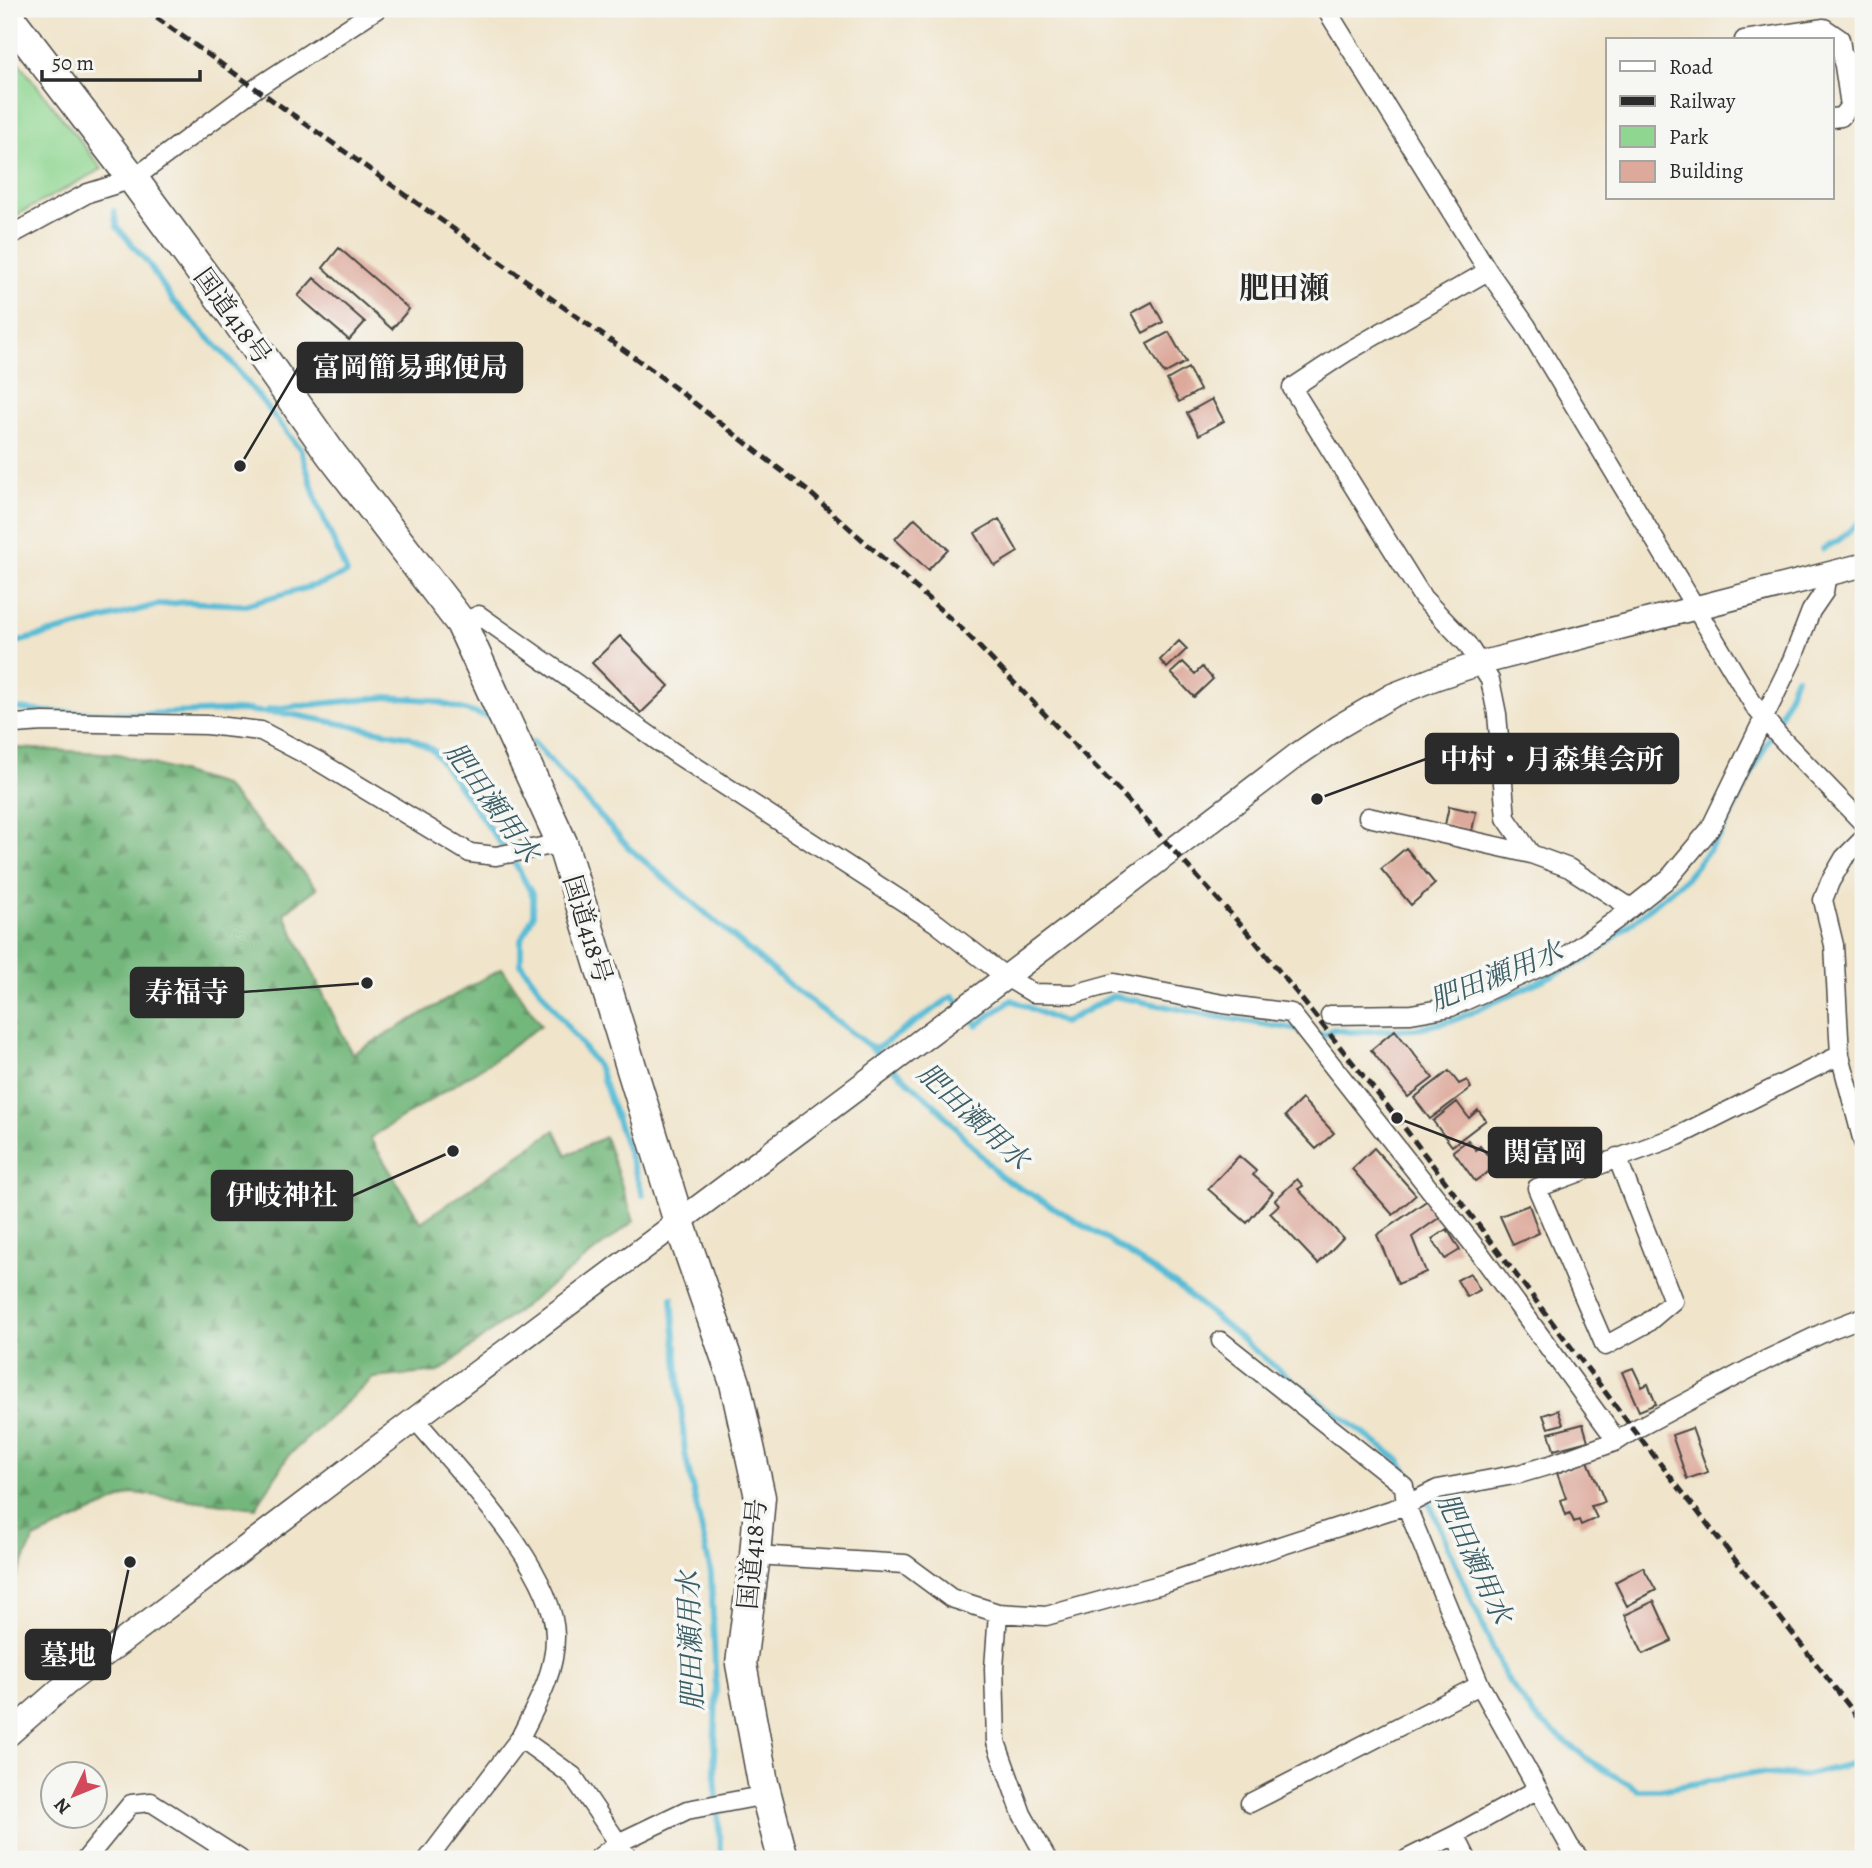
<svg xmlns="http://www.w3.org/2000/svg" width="1872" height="1868" font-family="Alegreya,'Noto Serif JP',serif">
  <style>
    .green { fill: #8fd691; stroke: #5d805e; stroke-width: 2 }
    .forest { fill: url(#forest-firs); stroke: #4f7153; stroke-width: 2 }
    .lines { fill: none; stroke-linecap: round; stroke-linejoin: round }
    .stream { stroke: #57bbd5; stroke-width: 6 }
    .building { fill: #dda99b }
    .minor-casing { stroke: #494743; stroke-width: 21 }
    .tertiary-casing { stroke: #494743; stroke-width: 26 }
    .trunk-casing { stroke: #494743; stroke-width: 33 }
    .minor { stroke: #fff; stroke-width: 18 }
    .tertiary { stroke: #fff; stroke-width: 23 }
    .trunk { stroke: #fff; stroke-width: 30 }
    .rail { stroke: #2b2b2b; stroke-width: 5; stroke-dasharray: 10 5; stroke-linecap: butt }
    .labels { text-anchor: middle; stroke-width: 7; stroke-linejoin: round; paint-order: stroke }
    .street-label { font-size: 26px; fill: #2b2b2b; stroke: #f6f6f2 }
    .water-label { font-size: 28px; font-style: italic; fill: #3a5d66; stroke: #f6f6f2 }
    .quarter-label { font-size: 30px; font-weight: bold; fill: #2b2b2b; stroke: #f6f6f2 }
    .leader { fill: none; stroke: #2b2b2b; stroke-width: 2.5 }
    .callout-dot { fill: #2b2b2b; stroke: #f6f6f2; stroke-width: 2.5 }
    .callout { fill: #2b2b2b; stroke: #2b2b2b; stroke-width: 2.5 }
    .callout-label { font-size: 28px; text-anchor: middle; font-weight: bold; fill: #fff }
  </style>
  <defs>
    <pattern id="forest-firs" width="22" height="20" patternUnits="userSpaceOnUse" patternTransform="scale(1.75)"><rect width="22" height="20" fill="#73b77b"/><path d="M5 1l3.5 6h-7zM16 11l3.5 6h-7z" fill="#5f9565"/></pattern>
  </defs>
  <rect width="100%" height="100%" fill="#f6f6f2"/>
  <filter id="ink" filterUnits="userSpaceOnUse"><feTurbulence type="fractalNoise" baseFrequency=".0143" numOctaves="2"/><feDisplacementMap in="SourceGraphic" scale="14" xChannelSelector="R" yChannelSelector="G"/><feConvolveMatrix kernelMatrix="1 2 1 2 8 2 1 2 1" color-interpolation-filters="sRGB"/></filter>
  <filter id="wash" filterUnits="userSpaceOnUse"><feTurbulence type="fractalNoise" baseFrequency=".00686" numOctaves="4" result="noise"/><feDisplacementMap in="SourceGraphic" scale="28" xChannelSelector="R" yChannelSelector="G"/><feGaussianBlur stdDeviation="1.57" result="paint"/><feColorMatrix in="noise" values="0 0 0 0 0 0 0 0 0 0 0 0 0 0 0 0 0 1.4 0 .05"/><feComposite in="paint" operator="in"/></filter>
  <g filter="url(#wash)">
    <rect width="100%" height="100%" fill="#f0e4ca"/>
    <path class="green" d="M9 50 102 169 9 219Z"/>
    <path class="forest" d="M17 748 119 754 223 785 317 888 284 913 352 1054 502 968 541 1025 494 1060 370 1138 421 1222 555 1130 567 1155 605 1137 634 1221 439 1372 373 1378 288 1456 256 1508 133 1493 34 1539 13 1584 9 1582V754Z"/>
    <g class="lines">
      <path class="stream" d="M1823 549 1839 540 1863 519
        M9 644 157 605 186 602 245 605 323 583 347 573 318 505 301 450 228 358 173 301 148 263 117 227 114 211
        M9 708 47 712 144 714 251 710
        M269 709 388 697 431 700 488 717
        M249 711 290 714 410 737 433 750 516 865 533 896V916L521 940V964L599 1068 643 1195
        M533 742 629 848 798 992 867 1044 885 1061
        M1311 1032 1326 1035 1333 1029 1350 1032 1416 1029 1457 1019 1588 959 1686 878 1720 836 1778 721 1796 677
        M872 1047 876 1049 953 996 977 1025 1012 1000 1063 1023 1113 996 1214 1016 1300 1030
        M893 1068 934 1104 1000 1176 1103 1237 1176 1285 1280 1371 1399 1460 1431 1507 1505 1676 1534 1716 1590 1761 1638 1790H1660L1752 1773 1803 1776 1863 1761
        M672 1298 685 1453 711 1573 716 1691 714 1758 720 1844 723 1859"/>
    </g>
    <g id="blocks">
      <path class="building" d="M339 248 409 309 392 329 323 268Z
        M314 278 365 322 349 340 298 296Z
        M1152 302 1163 322 1143 333 1132 313Z
        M1169 332 1186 362 1164 374 1147 344Z
        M1188 368 1200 390 1179 402 1167 380Z
        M1212 399 1224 421 1199 435 1187 413Z
        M915 518 948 549 928 570 895 539Z
        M999 519 1018 552 995 566 975 533Z
        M620 636 669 686 641 713 592 663Z
        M1179 641 1187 649 1167 668 1160 660Z
        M1183 662 1195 674 1202 667 1213 679 1194 697 1171 673Z
        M1449 806 1476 812 1472 831 1445 825Z
        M1406 848 1435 884 1411 905 1381 869Z
        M1395 1030 1433 1078 1408 1097 1371 1050Z
        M1449 1071 1459 1084 1467 1080 1471 1088 1430 1119 1414 1098Z
        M1302 1099 1334 1133 1316 1149 1285 1116Z
        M1457 1102 1469 1118 1478 1110 1486 1120 1452 1146 1433 1121Z
        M1468 1140 1476 1150 1480 1146 1496 1166 1475 1181 1453 1151Z
        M1374 1148 1416 1195 1393 1215 1352 1169Z
        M1239 1156 1256 1171 1253 1175 1273 1192 1247 1223 1208 1189Z
        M1297 1179 1303 1186 1298 1189 1343 1238 1318 1264 1270 1213 1279 1205 1275 1200Z
        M1428 1200 1440 1217 1412 1237 1426 1272 1398 1284 1377 1235Z
        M1529 1205 1539 1233 1513 1245 1500 1216Z
        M1447 1229 1460 1250 1445 1259 1432 1239Z
        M1470 1273 1480 1290 1467 1297 1457 1280Z
        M1633 1368 1642 1387 1648 1384 1656 1404 1639 1411 1622 1372Z
        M1558 1410 1563 1424 1548 1428 1543 1415Z
        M1583 1424 1588 1441 1554 1450 1549 1433Z
        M1692 1428 1708 1472 1687 1479 1672 1435Z
        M1588 1461 1605 1502 1591 1506 1597 1518 1581 1525 1579 1520 1574 1522 1570 1513 1566 1515 1561 1500 1566 1498 1557 1473Z
        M1643 1567 1656 1590 1627 1606 1615 1582Z
        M1654 1601 1672 1641 1643 1654 1625 1615Z"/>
    </g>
  </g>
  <g filter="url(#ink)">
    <use href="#blocks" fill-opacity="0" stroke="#494743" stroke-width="2"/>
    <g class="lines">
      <g class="minor-casing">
        <path id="minor" d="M1326 9 1488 271 1526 325 1755 707 1778 735 1863 823
          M1744 40 1824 28 1840 39 1850 106 1841 117 1832 118
          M1843 63 1863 60
          M9 236 88 193 133 179 256 88 377 9
          M1488 271 1345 353 1292 388 1423 598 1467 644 1490 680 1497 714 1506 818 1531 854 1569 868 1631 908
          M461 623 479 615 676 754 936 923 1006 977 1033 993 1074 994 1114 983 1223 1004 1291 1013 1479 1252 1617 1441
          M9 721 15 724 43 722 207 725 261 731 318 761 470 853 496 856 562 843
          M1368 817 1531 854
          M1863 839 1844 858 1830 882 1823 900 1834 945 1840 1055 1863 1142
          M1330 1015 1411 1014 1451 1007 1567 955 1616 920 1669 878 1710 829 1792 660 1811 611 1824 592 1827 573
          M1617 1157 1673 1301 1647 1323 1605 1346 1537 1188 1678 1136 1840 1055
          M1221 1341 1404 1486 1406 1505 1480 1685 1570 1847 1580 1859
          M415 1419C457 1470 556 1570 555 1637 555 1675 536 1705 520 1738L573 1776 629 1859
          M755 1555 905 1564 951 1598 998 1613 1046 1616 1166 1583 1406 1505 1438 1489 1519 1474 1553 1464 1617 1441 1634 1430 1766 1360 1829 1330 1863 1317
          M998 1613 994 1668 996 1742 1022 1814 1047 1859
          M1250 1803 1480 1685
          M86 1859 131 1804 151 1802 240 1859
          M428 1859 520 1738
          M597 1859 618 1843 687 1810 766 1795
          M1407 1859 1455 1835
          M1467 1859 1455 1835 1538 1789"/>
      </g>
      <g class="tertiary-casing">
        <path id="tertiary" d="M9 1734 66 1684 415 1419 1006 977 1297 755 1338 727 1393 695 1436 678 1481 663 1863 565"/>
      </g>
      <g class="trunk-casing">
        <path id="trunk" d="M9 17 133 179 233 315 331 454 461 623 562 843 679 1222 735 1383 760 1497 755 1555 741 1664 763 1783 783 1859"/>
      </g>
      <use href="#minor" class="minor"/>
      <use href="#tertiary" class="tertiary"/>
      <use href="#trunk" class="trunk"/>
      <path class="rail" d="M144 9 652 370 809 492 962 629 1124 796 1251 936 1397 1118 1634 1430 1863 1724"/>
    </g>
  </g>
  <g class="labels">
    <g class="street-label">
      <text transform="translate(233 316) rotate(54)" y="9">国道418号</text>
      <text transform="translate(588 929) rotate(73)" y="9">国道418号</text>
      <text transform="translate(752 1554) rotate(-85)" y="9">国道418号</text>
    </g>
    <g class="water-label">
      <text transform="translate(493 802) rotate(54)" y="10">肥田瀬用水</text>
      <text transform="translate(1496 975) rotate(-22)" y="10">肥田瀬用水</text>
      <text transform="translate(974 1116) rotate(43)" y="10">肥田瀬用水</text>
      <text transform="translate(1475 1558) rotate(65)" y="10">肥田瀬用水</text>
      <text transform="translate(690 1641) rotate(-92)" y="10">肥田瀬用水</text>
    </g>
    <g class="quarter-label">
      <text x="1284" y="298">肥田瀬</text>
    </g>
  </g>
  <path class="leader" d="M240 466L298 368M1317 799L1426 759M367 983L243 992M1397 1118L1489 1153M453 1151L352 1196M130 1562L110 1655"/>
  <g class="callout-dot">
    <circle cx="240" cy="466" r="7"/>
    <circle cx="1317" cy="799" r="7"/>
    <circle cx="367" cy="983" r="7"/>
    <circle cx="1397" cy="1118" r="7"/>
    <circle cx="453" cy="1151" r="7"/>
    <circle cx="130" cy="1562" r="7"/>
  </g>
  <g class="callout">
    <rect x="298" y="343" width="224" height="49" rx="7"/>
    <rect x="1426" y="734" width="252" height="49" rx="7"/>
    <rect x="131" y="968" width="112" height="49" rx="7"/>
    <rect x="1489" y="1128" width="112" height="49" rx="7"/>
    <rect x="212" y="1171" width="140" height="49" rx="7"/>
    <rect x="26" y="1630" width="84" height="49" rx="7"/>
  </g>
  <g class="callout-label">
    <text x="410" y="377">富岡簡易郵便局</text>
    <text x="1552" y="769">中村・月森集会所</text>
    <text x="187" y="1002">寿福寺</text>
    <text x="1545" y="1162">関富岡</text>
    <text x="282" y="1205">伊岐神社</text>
    <text x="68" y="1665">墓地</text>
  </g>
  <rect width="1872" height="1868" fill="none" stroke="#f6f6f2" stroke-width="35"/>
  <rect x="1606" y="38" width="228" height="161" fill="#f6f6f2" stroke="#a5a5a2" stroke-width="2"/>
  <rect x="1620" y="61" width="35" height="10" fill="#ffffff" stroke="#a5a5a2" stroke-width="2"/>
  <text x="1669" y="74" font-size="21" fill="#2b2b2b">Road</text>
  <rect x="1620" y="96" width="35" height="10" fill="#2b2b2b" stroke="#a5a5a2" stroke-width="2"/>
  <text x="1669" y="108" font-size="21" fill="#2b2b2b">Railway</text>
  <rect x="1620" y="126" width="35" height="21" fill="#8fd691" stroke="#a5a5a2" stroke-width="2"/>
  <text x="1669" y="144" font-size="21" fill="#2b2b2b">Park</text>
  <rect x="1620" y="161" width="35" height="21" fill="#dda99b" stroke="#a5a5a2" stroke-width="2"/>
  <text x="1669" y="178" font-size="21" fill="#2b2b2b">Building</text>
  <g transform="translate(74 1795) rotate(227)"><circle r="33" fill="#f6f6f2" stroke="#a5a5a2" stroke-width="2"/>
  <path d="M0-5L12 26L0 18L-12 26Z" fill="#d1495b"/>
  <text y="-10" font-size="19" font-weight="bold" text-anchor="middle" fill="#2b2b2b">N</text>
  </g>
  <path d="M42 70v10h158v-10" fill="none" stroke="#2b2b2b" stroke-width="3.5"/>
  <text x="52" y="70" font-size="21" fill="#2b2b2b" stroke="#f6f6f2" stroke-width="5" paint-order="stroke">50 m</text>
</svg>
